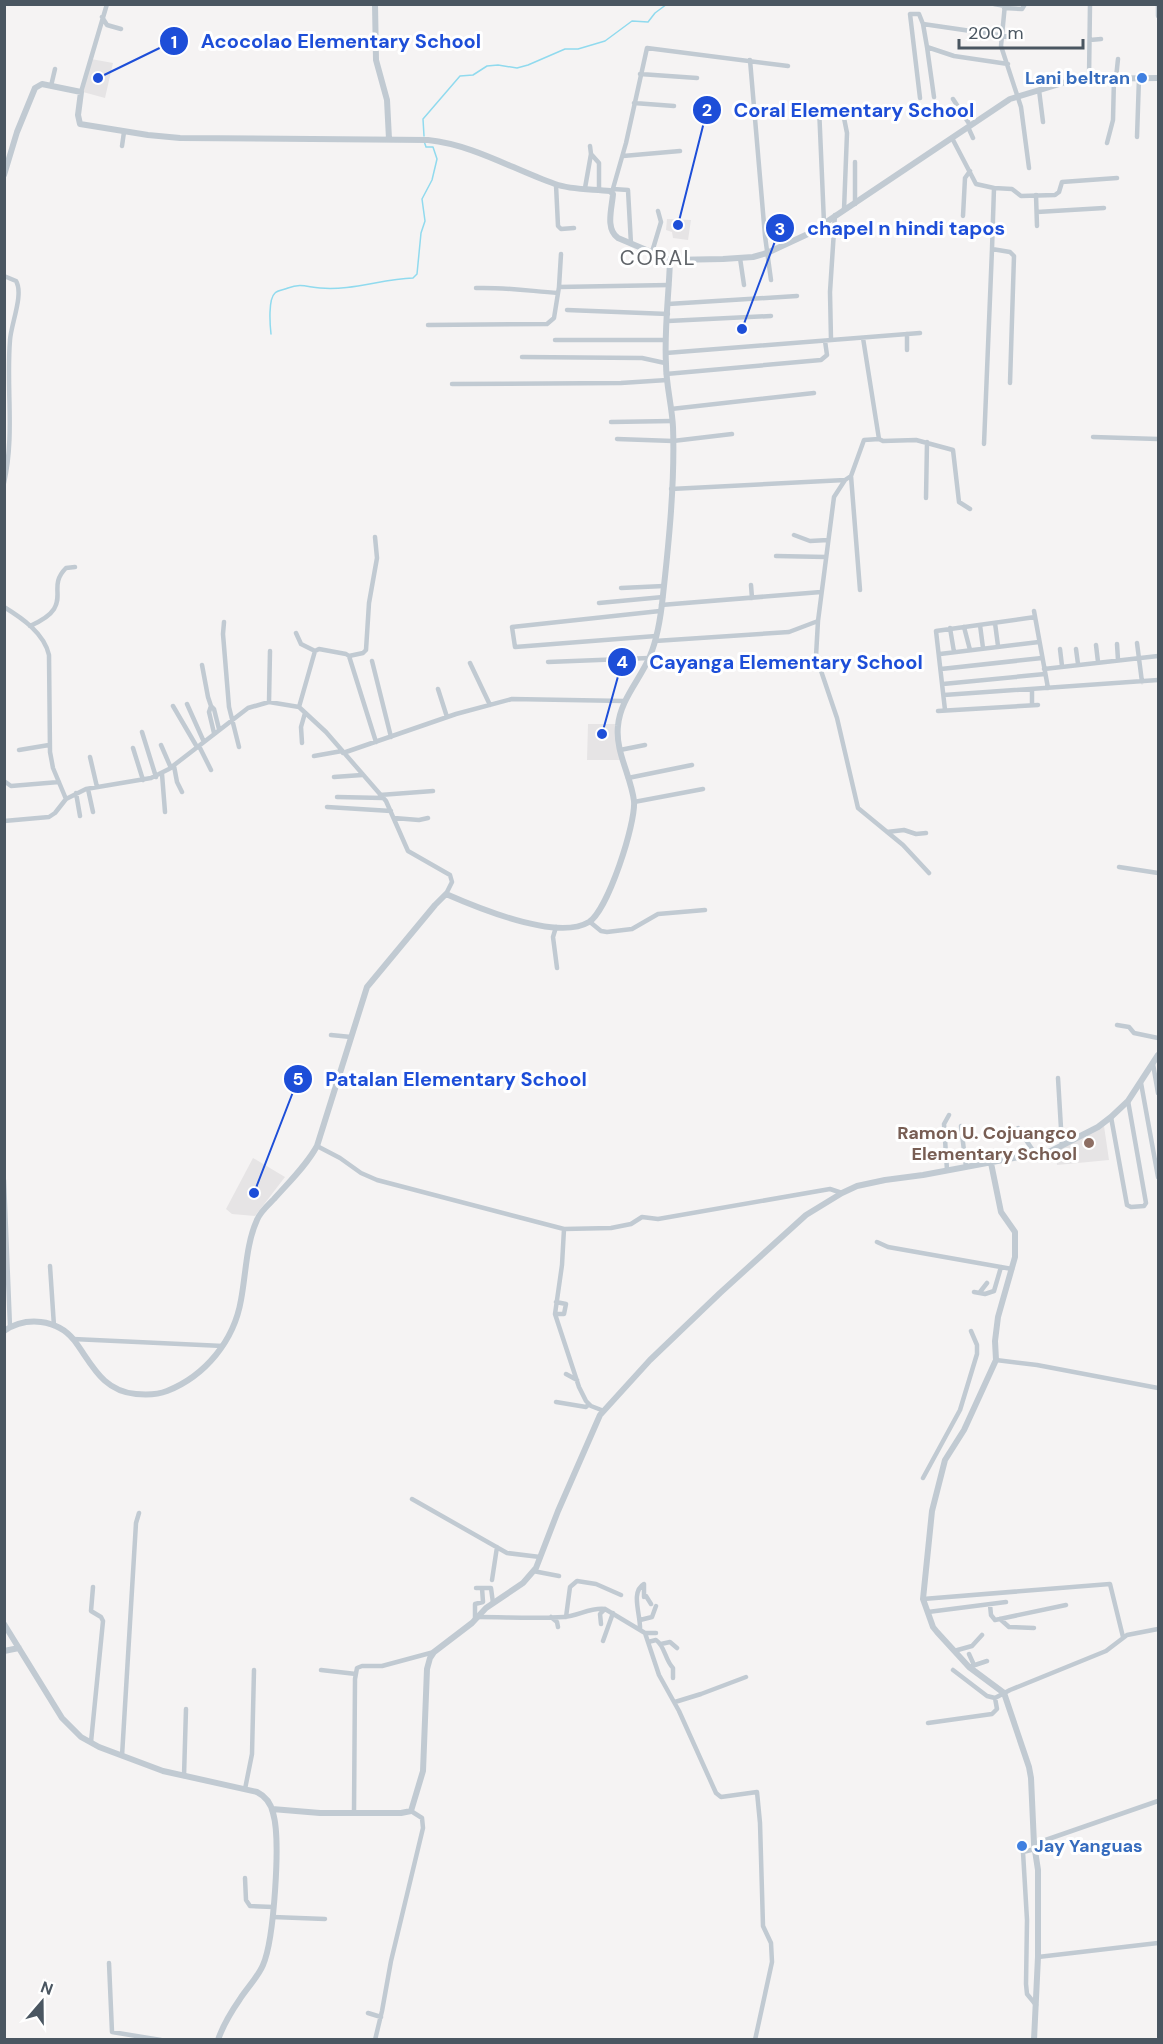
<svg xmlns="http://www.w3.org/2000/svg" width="1163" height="2044" font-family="'DM Sans',sans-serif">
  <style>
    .education { fill: #e6e4e5 }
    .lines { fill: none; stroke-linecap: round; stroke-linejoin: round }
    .stream { stroke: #90daee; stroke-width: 1.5 }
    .minor { stroke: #c1cad2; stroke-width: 4.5 }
    .tertiary { stroke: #c1cad2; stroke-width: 6 }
    .shop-dot { fill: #3f7fe0; stroke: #fff; stroke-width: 2 }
    .education-dot { fill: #8d6e63; stroke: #fff; stroke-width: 2 }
    .labels { text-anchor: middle; stroke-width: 6; stroke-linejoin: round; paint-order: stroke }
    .shop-label { font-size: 18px; font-weight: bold; fill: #366cbe; stroke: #fff; text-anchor: end }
    .education-label { font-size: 18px; font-weight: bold; fill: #785e54; stroke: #fff; text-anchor: end }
    .quarter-label { font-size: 21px; letter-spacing: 1.5px; fill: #5f6368; stroke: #fff }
    .leader { fill: none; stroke: #1d4ed8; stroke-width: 2 }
    .callout-dot { fill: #1d4ed8; stroke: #fff; stroke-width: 2 }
    .mark-label { font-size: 18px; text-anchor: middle; font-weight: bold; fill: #fff }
    .callout-label { font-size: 20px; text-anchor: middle; font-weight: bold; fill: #1d4ed8; stroke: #fff; stroke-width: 6; stroke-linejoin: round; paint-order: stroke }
  </style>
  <rect width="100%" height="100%" fill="#f5f3f3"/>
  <path class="education" d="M91 59 113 63 105 98 83 92Z
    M667 219 691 220 688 240 673 238 672 232 666 230Z
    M588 724H616L621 760H587Z
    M1104 1126 1109 1160 1057 1165 1056 1151Z
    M253 1158 285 1177 255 1216 232 1214 226 1209Z"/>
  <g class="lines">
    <path class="stream" d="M424 136 423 119 460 76 473 75 487 66 498 65 517 68 528 65 565 49H578L605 41 632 21 648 22 655 13 667 4
      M271 334C270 325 268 299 275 293 278 290 284 290 288 288 301 283 307 287 320 288 351 291 382 279 413 278L417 274 421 233 425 221 422 199 432 180 437 159 433 147H426L424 141"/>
    <path class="minor" d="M994 4 1005 6
      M1005 4 1001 46 1021 107 1029 168
      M1158 4V16
      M1004 8 1022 9 1025 4
      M102 17 107 25 121 29
      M1090 40 1101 39
      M927 47 934 97
      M750 60 765 236 771 280
      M1008 64 954 56 927 47 923 24 1019 38
      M640 74 697 78
      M1089 78 1090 4
      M1116 78 1118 59
      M51 86 55 69
      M1039 90 1043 122
      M81 92 107 4
      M920 98 910 14H919L923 24
      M953 99 970 125
      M634 103 674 106
      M819 107 824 223
      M844 118 847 133 844 210
      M968 127 973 138
      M1137 137 1139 78
      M952 138 976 184 994 188 992 249 1010 252 1014 256 1010 383
      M1107 143 1113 120 1114 78
      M122 146 124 132
      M591 154 599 163V190
      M623 156 680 151
      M556 185 558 226 561 229 574 228
      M585 188 591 154 590 146
      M994 188 1012 189 1021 196 1055 195 1059 192 1062 182 1117 178
      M613 189 628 190 631 244
      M612 192 626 143 647 48 788 66
      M1036 195 1037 226
      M855 204V162
      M1037 212 1104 208
      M963 216 965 178 970 171
      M652 252 661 222 658 211
      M740 258 744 285
      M4 276 16 281C24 294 11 324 10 340 6 388 15 435 4 483
      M559 287 561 254
      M476 288C504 287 530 291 558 293
      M668 304 797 296
      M567 310 668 314
      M668 321 771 316
      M428 325 547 324 554 318 559 287 669 285
      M555 340H666
      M831 340 830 292 835 215
      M907 350V334
      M666 353 920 333
      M522 357 642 358 665 363
      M666 374 821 360 827 355 825 341
      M452 384 621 383 667 380
      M671 409 814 393
      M611 422 672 421
      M1093 437 1158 439
      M617 439 673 441 732 434
      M879 439 883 441 916 440 953 450 959 502 970 509
      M984 444 992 249
      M851 476 860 590
      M671 489 845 480
      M926 498 927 442
      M794 535 810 541 828 540
      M776 556 826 557
      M751 585 752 598
      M621 588 664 586
      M599 603 663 597
      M661 605 821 592
      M4 607C22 618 44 633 49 655L50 752 53 768 66 799
      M1034 611 1048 688
      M818 621 834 497 845 480 851 476 864 440 879 439 863 338
      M224 622 223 634 229 707 239 747
      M995 623 998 646
      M980 625 983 648
      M30 626C39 622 49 617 54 609 63 595 50 584 66 568L75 567
      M964 627 970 650
      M950 628 954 652
      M296 633 301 644 315 651
      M656 636 515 647 512 627 660 611
      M655 641 789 632 818 621 816 656 837 718 858 808 903 845 929 873
      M1137 643 1142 682
      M1117 644 1118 660
      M1096 645 1098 662
      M1060 649 1062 666
      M1076 649 1078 664
      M940 654 1039 642
      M349 656 363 653 366 650 369 603 377 558 375 537
      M372 661 391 737
      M548 662 649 658
      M470 663 490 705
      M202 665 208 697 211 706 214 709 219 729
      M941 669 1042 658
      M1044 669 1158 656
      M943 684 1045 674
      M438 689 447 717
      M1032 690V705
      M944 695 1158 680
      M269 702 270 651
      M187 704 204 742
      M173 706 197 747
      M211 706 209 712 214 733
      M299 707 315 651 319 649 346 654 349 656 376 742
      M945 710 936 631 1035 617
      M938 711 1038 705
      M142 732 156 777
      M302 743 301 727 305 713
      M161 745 171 768
      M199 746 211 770
      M133 748 143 780
      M19 750 49 745
      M620 750 645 745
      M343 753 456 714 512 699 625 701
      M314 756 342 751
      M90 757 97 787
      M174 766 177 782 182 792
      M162 774 165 812
      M334 777 362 775
      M628 778 692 765
      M4 781 11 786 59 782
      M88 789 93 812
      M76 793 80 816
      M380 795 433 791
      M337 797 383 798
      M634 802 703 789
      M327 807 391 811
      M394 818 419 820 428 818
      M4 821 49 817 55 813 66 799 86 789 151 778 169 769 248 708 269 702 299 707 326 732 386 801 408 851 450 875 452 882 446 894
      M887 832 904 830 916 834 926 833
      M1119 867 1158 873
      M590 922 601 931 607 932 632 929 658 914 705 910
      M556 927 553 937 557 968
      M1117 1025 1129 1027 1134 1033 1158 1038
      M331 1035 351 1037
      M1153 1064 1158 1093
      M1058 1078 1062 1145
      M1141 1083 1158 1177
      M1111 1117 1127 1205 1131 1207 1144 1206 1146 1203 1128 1101
      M961 1126 966 1167
      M1018 1128 1036 1155
      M317 1146 340 1158 361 1173 377 1180 564 1229 562 1265 555 1314 579 1387 586 1401 591 1406 604 1411
      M947 1170 944 1124 949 1115
      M4 1180 10 1327
      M564 1229 611 1228 631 1224 642 1217 658 1219 830 1189 842 1193
      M877 1242 888 1247 1012 1269
      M50 1266 54 1326
      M974 1292 985 1294 994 1291 1001 1267
      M980 1292 987 1283
      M555 1314H564L566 1304 556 1302
      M73 1339 223 1346
      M996 1360 1037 1365 1158 1388
      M566 1374 577 1380
      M556 1402 586 1407 589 1404
      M923 1478 960 1410 977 1354V1345L971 1331
      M412 1499 507 1553 540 1557
      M533 1571 559 1576
      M492 1580 497 1547
      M476 1588H491L493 1603
      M646 1596 651 1604
      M923 1599 1110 1584 1123 1637
      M990 1605 991 1615 995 1620 1066 1605
      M928 1612 1006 1602
      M478 1617C507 1617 535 1619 564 1617 578 1616 591 1607 605 1609L645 1633 659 1675 679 1711 716 1793 721 1797 757 1792 760 1823 763 1926 771 1943 772 1962 755 2040
      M551 1617 557 1622 558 1627
      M566 1617 570 1587 577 1581 596 1584 621 1595
      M1000 1619 1009 1627 1034 1628
      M475 1620V1604L483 1602 482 1588
      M640 1620 652 1617 656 1606
      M601 1624 600 1614 605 1609
      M640 1630C641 1615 630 1592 644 1584V1597
      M645 1633H656
      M603 1641 613 1613
      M648 1642 656 1640C665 1646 665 1660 673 1668V1678
      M661 1644 670 1642 677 1648
      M954 1651 972 1646 982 1635
      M969 1654 974 1665
      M969 1667 987 1661
      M321 1670 356 1674
      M953 1670 987 1696 995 1698 1010 1690 1106 1651 1127 1635 1158 1629
      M675 1702 701 1694 746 1677
      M928 1723 992 1714 997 1709 995 1698
      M91 1742 103 1621 101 1617 91 1611 93 1587
      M122 1756 136 1523 139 1513
      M184 1776 186 1709
      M245 1789 252 1754 254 1670
      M354 1813 355 1679 357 1668 362 1666H382L434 1652
      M1034 1844 1158 1801
      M1035 1849 1023 1852 1027 1920 1026 1984 1027 1994 1036 2005
      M245 1878 246 1900 250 1906 273 1907
      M273 1917 325 1919
      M1038 1957 1158 1943
      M109 1963 112 2032 161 2040
      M368 2013 381 2017
      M375 2040 382 2011 391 1961 423 1828 422 1818 411 1811"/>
    <path class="tertiary" d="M375 4 376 60 387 100 389 139
      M4 175 17 132 35 88 42 84 81 92 78 115 80 124 148 135 180 138 428 140C474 145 512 169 555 184 571 190 592 189 610 191L613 194C612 208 605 229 618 238L670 260 723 259 753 257 767 253 810 233 1010 99 1076 79 1158 78
      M991 1163 1001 1212 1015 1232V1257L998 1317 995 1341 996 1360 964 1430 945 1460 932 1511 923 1599 933 1627 937 1632 969 1667 1004 1693 1029 1767 1031 1778 1034 1844 1038 1870V1957L1034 2040
      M4 1331C26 1316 57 1319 74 1340 92 1364 102 1391 136 1394 147 1395 157 1395 167 1391 205 1376 234 1341 241 1300 246 1274 246 1244 257 1220 260 1212 268 1205 274 1199 289 1182 306 1166 317 1146L367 987 435 905 446 894C478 908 557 941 589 922 608 910 636 823 634 801 631 776 615 751 618 726 620 700 640 680 650 656 658 637 661 615 663 595 669 541 675 481 673 427 672 406 666 385 666 364 664 330 669 294 670 260
      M4 1624 62 1718 81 1737 99 1747 163 1771 257 1792C265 1796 271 1804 273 1813 281 1839 274 1940 263 1965 258 1977 247 1988 240 1999 231 2012 223 2025 218 2040
      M4 1651 19 1648
      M272 1809 320 1813H401L411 1811 423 1771 427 1669 430 1658 434 1652 472 1623 486 1608 523 1583 536 1568 558 1511 600 1415 650 1360 720 1293 806 1215 842 1193 857 1186 885 1180 923 1175 1051 1151 1098 1127 1111 1117 1128 1101 1158 1055"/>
  </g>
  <g class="shop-dot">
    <circle cx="1142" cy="78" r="6"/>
    <circle cx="1022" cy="1846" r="6"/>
  </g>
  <circle class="education-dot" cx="1089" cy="1143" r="6"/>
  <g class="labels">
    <g class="shop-label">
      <text x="1130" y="84">Lani beltran</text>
      <text x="1034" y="1852" text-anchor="start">Jay Yanguas</text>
    </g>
    <g class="education-label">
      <text x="1077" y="1139">Ramon U. Cojuangco<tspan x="1077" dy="21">Elementary School</tspan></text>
    </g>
    <g class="quarter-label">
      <text x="658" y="265">CORAL</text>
    </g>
  </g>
  <path class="leader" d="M98 78L174 41M678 225L707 110M742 329L780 228M602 734L622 662M254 1193L298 1079"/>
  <g class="callout-dot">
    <circle cx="98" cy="78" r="6"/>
    <circle cx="678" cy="225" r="6"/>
    <circle cx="742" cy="329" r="6"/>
    <circle cx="602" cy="734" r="6"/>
    <circle cx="254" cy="1193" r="6"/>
    <circle cx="174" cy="41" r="15"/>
    <circle cx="707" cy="110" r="15"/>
    <circle cx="780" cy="228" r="15"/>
    <circle cx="622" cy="662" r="15"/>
    <circle cx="298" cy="1079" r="15"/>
  </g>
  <g class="mark-label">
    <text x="174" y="48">1</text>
    <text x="707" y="116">2</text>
    <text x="780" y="235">3</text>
    <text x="622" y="668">4</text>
    <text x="298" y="1085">5</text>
  </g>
  <g class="callout-label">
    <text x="341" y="48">Acocolao Elementary School</text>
    <text x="854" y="117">Coral Elementary School</text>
    <text x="906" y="235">chapel n hindi tapos</text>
    <text x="786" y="669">Cayanga Elementary School</text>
    <text x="456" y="1086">Patalan Elementary School</text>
  </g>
  <rect width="1163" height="2044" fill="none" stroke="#4a5661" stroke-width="12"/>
  <g transform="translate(42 2002) rotate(20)" stroke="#ffffff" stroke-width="4.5" paint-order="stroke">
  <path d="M0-4.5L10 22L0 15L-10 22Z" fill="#4a5661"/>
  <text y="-9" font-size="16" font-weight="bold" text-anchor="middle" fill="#4a5661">N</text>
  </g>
  <path d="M959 39v9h124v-9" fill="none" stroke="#4a5661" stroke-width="3"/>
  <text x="968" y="39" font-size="18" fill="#4a5661" stroke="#ffffff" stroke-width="4.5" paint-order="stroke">200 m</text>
</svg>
